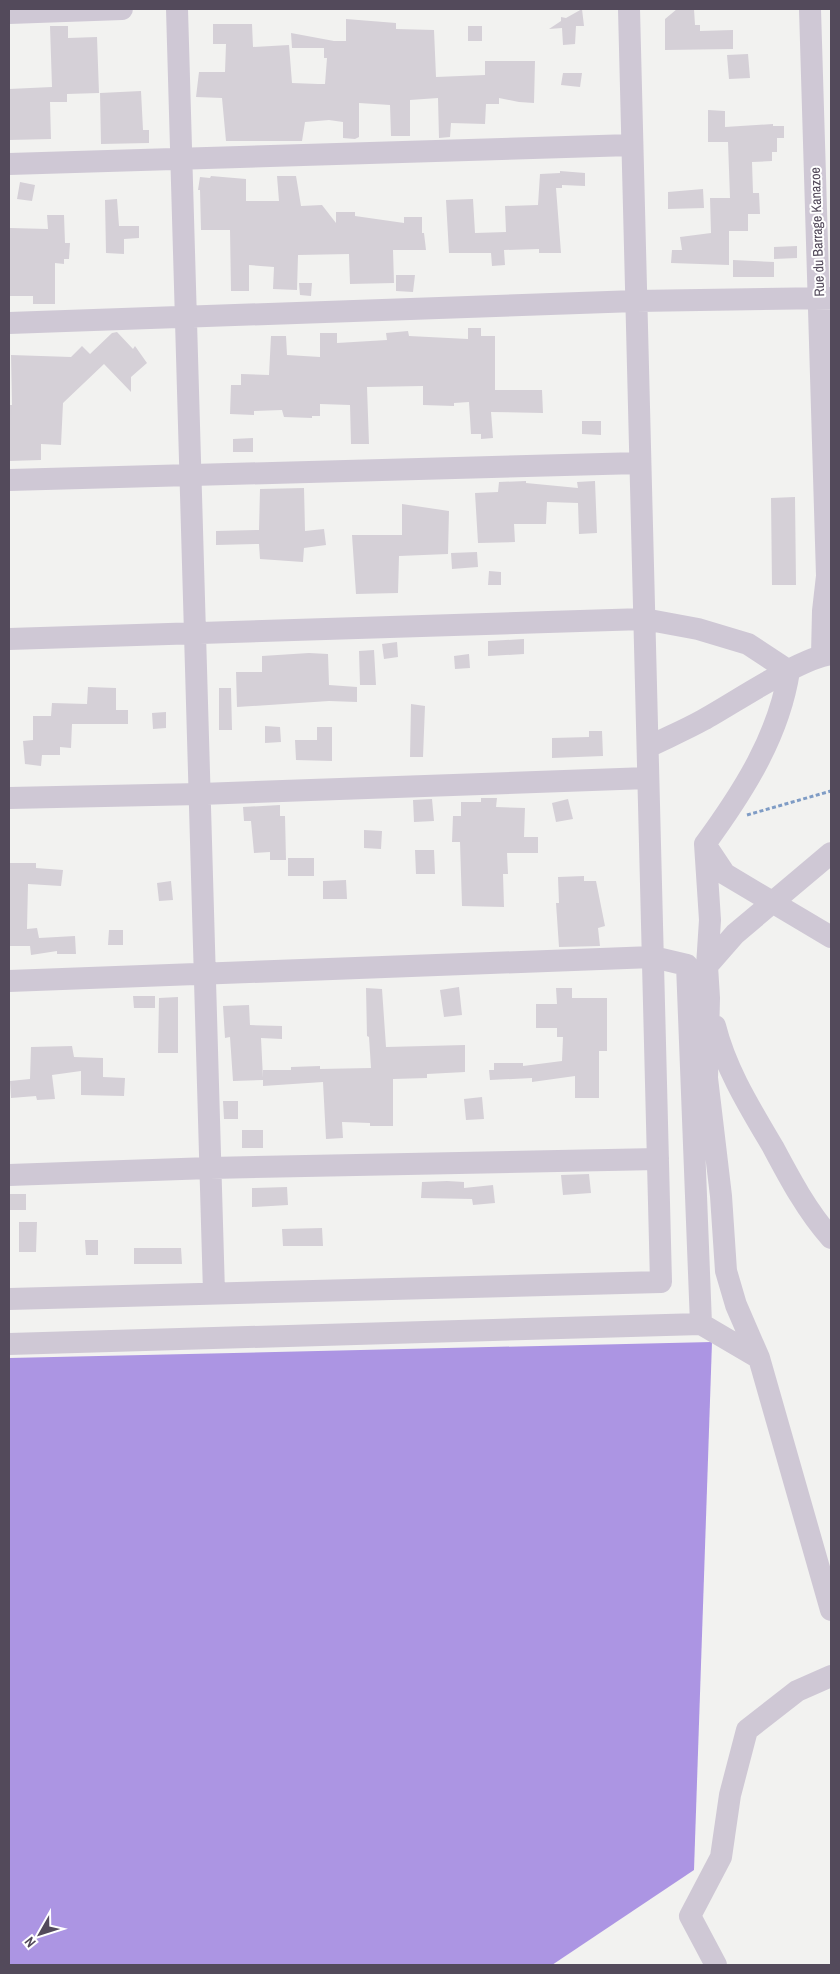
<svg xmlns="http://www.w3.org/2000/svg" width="840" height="1974" font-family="'Archivo Narrow',sans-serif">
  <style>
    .water { fill: #ac95e3 }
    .building { fill: #d5d0d7 }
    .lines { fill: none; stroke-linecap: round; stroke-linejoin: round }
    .path { stroke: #7f9cc5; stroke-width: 3; stroke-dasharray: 4 2.5; stroke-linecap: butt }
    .minor { stroke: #cfc8d5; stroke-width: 22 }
    .labels { text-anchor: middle; stroke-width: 4; stroke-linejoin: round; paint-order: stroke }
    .street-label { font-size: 14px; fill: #534a5b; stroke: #fff }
  </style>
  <rect width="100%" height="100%" fill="#f2f2f0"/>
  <path class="water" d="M712 1342 694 1870 552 1965H9V1358Z"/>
  <path class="building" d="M582 9 584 26H576L575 44 563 45 562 28 549 29 561 21V17L566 18Z
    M677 9H694L695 25H700V31L733 30V49L665 50V19Z
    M346 19 396 23V29L434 30 436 77 485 75V61H535L534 103 519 102 499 98V104H486L485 124 451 123 450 137 439 138 438 98 410 100V136H391L390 105 359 103V137L355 139 343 138V122L329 120 305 122 302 141H226L222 98 196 97 199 72H225L226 44H213V24H252L253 47 289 45 292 83 318 84H325L327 58H324V48H292L291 33 334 41H346Z
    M50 26H68V38L97 37 99 93 67 94V102H50L51 139 9 140V89L52 87Z
    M468 26H482V41H468Z
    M748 54 750 78 729 79 727 55Z
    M563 73H582L580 87 561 85Z
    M141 91 143 130H149V143L101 144 100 93Z
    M708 110 725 111V127L773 124V126H784V138H777V152H772V161L752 162 753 193H759L760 214H748V231H729V265L671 263 672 250H682L680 237 711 233 710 198H730L728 142H708Z
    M560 171 585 173V186L562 185V188H556L561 253H539V249L504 250 505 265 492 266 491 253H449L446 200 473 199 475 233 506 232 505 206 538 205 540 174 560 173Z
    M211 176 246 179V201H279L277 176H296L301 206 322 205 336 223V212H355V216L404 223V217H422V233H424L426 250H393L394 283 350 284 349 254 298 255 297 290 273 289 274 267 249 265V291H231L230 230H201L200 190H198L200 177 210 178Z
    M20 182 35 185 32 201 17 199Z
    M703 189 704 208 668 209V192Z
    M117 199 119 226H139V238L124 239V254L106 253 105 200Z
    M47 215H64L65 243H70L69 259H64V264L55 263V304H33V296H9L10 228 48 229Z
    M797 246V258L774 259V247Z
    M733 260 774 262V277H733Z
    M396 275H415L413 292 396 291Z
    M299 283H312L311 296 300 295Z
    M468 328H481V336H495V390H542L543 413 491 412 493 438 481 439V434H471L469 402 454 403V406L423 405V386L367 387 369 444H351L350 405 320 404V416H312V418L284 417 282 410 254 411V415L230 414 231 385H241V374L269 375 271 336H286L287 355 320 357V333H337V343L387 340 386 333 408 331 409 336 468 339Z
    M117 332 133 349 135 346 147 363 131 377V392L104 364 63 403 61 445 41 444V460L9 461V405H12L11 355 71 357 82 346 90 354 112 333Z
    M582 421H601V435L582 434Z
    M253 438V452H233V439Z
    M526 481V483L578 488 577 482 595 481 597 533 579 534 578 503 547 502 546 524H514L515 542 478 543 475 493 498 492 499 482Z
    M304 488 305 531 324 529 326 545 304 548 303 562 260 559 259 544 216 545V531L259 530 260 489Z
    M795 497 796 585H772L771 498Z
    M402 504 449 511 448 554 399 556 398 593 356 594 352 535H402Z
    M477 552 478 567 452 569 451 553Z
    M489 571 501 572V585H488Z
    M524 639V654L488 656V641Z
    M397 642 398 657 384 659 382 644Z
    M374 650 376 685H360L359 651Z
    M309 653 328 654 329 685 357 687V702L329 701 237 707 236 672H262V656Z
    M469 654 470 668 455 669 454 656Z
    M88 687 116 688V710H128V724H72L71 748 60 747V755H42L41 766 25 764 23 741 33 740V716H51L52 703 87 704Z
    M219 688H231L232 730H219Z
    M411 704 425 706 423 757H410Z
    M166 712V728L153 729 152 713Z
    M265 726 280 727 281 742 265 743Z
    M317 727H332V761L296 760 295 740H317Z
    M589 731H602L603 756 552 758V738L589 737Z
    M481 798H497L496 807 525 808 524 837H538V853H507L508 874H503L504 907 462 906 460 842H452L453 816H461V802H481Z
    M432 799 434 821 414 822 413 800Z
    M568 799 573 819 556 822 552 803Z
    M280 805V816H285L286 860H270V852L254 853 251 821H244L243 807Z
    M364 830 382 831 381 849 364 848Z
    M415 850H434L435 874H416Z
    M288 858H314V876H288Z
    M9 863H36V868L63 870 61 886 28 884 27 929 37 928 39 938 75 936 76 954H57V951L31 955 30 946H9Z
    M584 876V881H596L605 926 598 928 600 946 559 947 556 903H559L558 877Z
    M346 880 347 899H323V881Z
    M171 881 173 900 159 901 157 883Z
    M109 930H123V945H108Z
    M459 987 462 1015 444 1017 440 990Z
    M366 988 382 989 386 1047 465 1045V1072L427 1074V1078L393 1079V1126H370V1123L342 1122 343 1138 326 1139 323 1082 263 1086V1080L233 1081 230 1037 225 1038 223 1006 249 1005 250 1025 282 1026V1039L261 1038 263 1078V1070H291V1067L320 1066V1069L371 1068 369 1037 367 1036Z
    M556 988H572V998H607V1051H599V1098H575V1076L532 1082V1078L490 1080 489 1070H494V1063H523V1066L562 1061 563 1037H557V1028H536V1004H557Z
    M133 996H155V1008H134Z
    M178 997V1053H158L159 998Z
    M72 1046 74 1057 103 1058V1077L125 1078 124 1096 81 1095V1071L52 1075 55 1099 37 1100 36 1096 11 1098 10 1081 30 1079 31 1047Z
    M482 1097 484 1119 466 1120 464 1099Z
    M223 1101H238V1119H224Z
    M242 1130H263V1148H242Z
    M589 1174 591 1193 563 1195 561 1175Z
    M447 1181 464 1182V1188L493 1185 495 1203 473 1205 472 1199 421 1198 422 1182Z
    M287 1187 288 1205 252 1207V1188Z
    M9 1194H26V1210H9Z
    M19 1222H37L36 1252H19Z
    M322 1228 323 1246H283L282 1229Z
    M85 1240H98V1255H86Z
    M134 1248H181L182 1264H134Z"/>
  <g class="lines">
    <path class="path" d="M747 815 831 791"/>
    <path class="minor" d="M177 9 214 1293
      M810 9 827 576 823 611 822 655
      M9 13 122 9
      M9 164 632 145
      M9 323 636 301 831 298
      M9 480 640 463
      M9 639 644 619 698 629 748 644 789 671
      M648 747C666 738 685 730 703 720 734 703 800 658 831 654
      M9 798 200 794 648 778
      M705 844 725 874 831 937
      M707 966 735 934 831 853
      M9 981 653 957 687 965 701 1324 759 1358 831 1610
      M715 1026C726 1070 750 1108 773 1147 790 1179 807 1211 831 1238
      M9 1175 210 1168 658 1159
      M9 1299 661 1282 629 9
      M9 1344 701 1324
      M759 1358 736 1305 726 1271 721 1196 707 1078 709 998 707 966 710 920 705 844C743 792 779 736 789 671
      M716 1965 690 1916 721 1857 730 1795 747 1730 797 1691 831 1676"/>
  </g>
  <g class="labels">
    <g class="street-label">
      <text transform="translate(817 232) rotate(-92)" y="5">Rue du Barrage Kanazoe</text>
    </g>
  </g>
  <rect width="840" height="1974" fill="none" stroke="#534a5b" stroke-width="20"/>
  <g transform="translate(40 1934) rotate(231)" stroke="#ffffff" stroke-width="4" paint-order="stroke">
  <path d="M0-4L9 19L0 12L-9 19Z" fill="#534a5b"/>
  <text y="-8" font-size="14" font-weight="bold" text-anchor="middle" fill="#534a5b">N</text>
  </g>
</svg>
